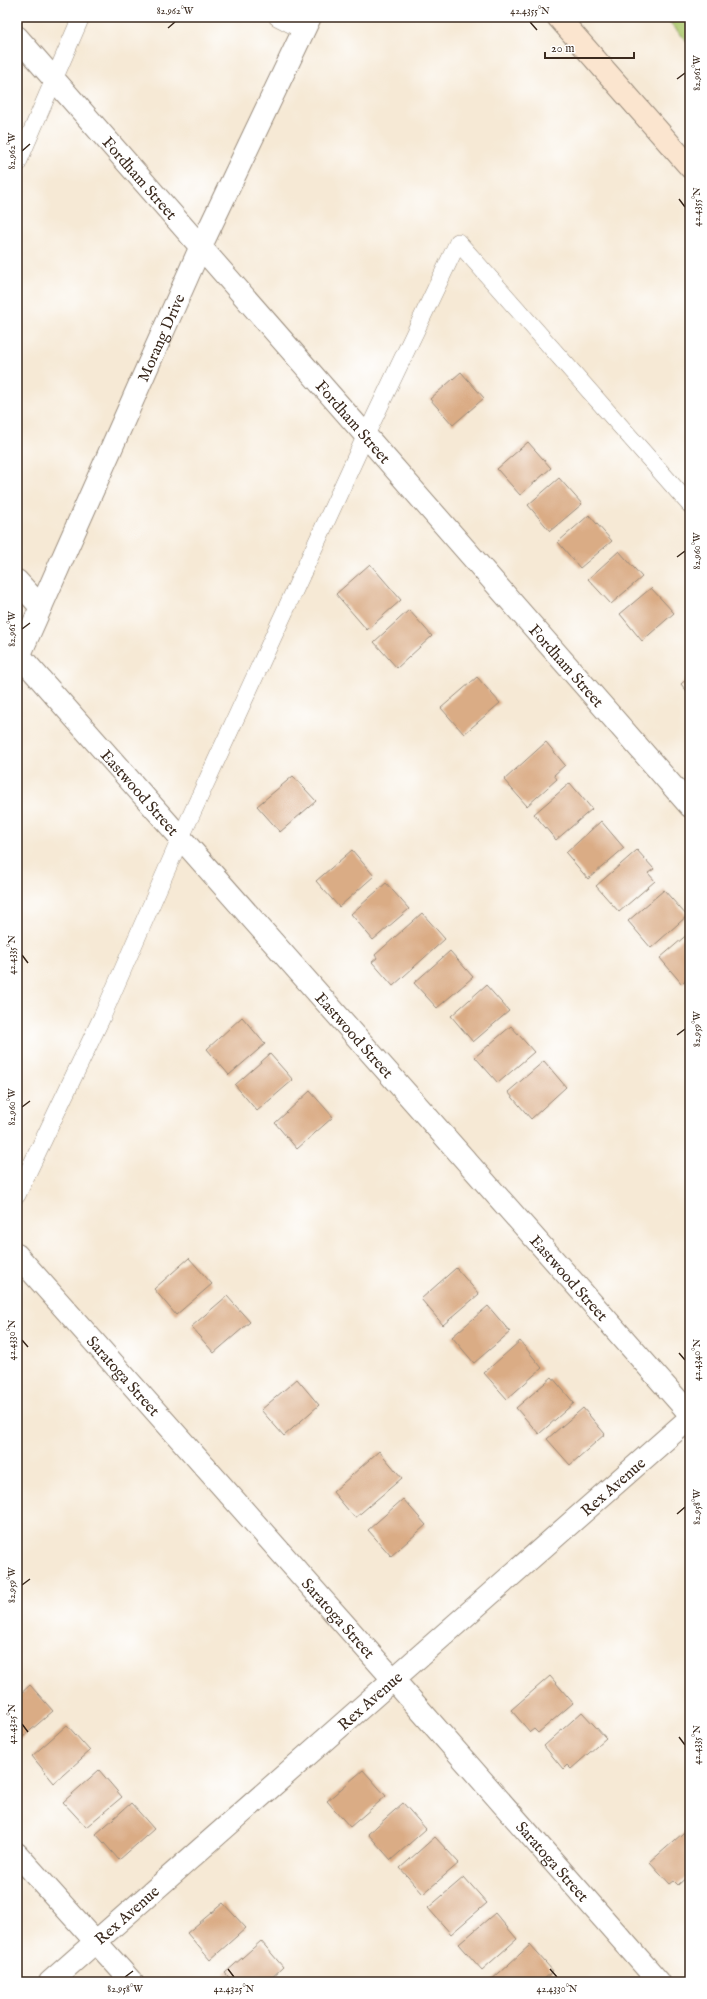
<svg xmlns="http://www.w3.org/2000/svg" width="707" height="1999" font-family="'IM FELL English',serif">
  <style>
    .green { fill: #afcb71; stroke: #757a48 }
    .building { fill: #daac85 }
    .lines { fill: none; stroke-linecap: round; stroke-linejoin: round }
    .service-casing { stroke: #988a7a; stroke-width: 18 }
    .minor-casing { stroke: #988a7a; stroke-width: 24 }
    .tertiary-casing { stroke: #988a7a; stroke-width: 24 }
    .secondary-casing { stroke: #988a7a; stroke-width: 24 }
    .service { stroke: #fff; stroke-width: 17 }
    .minor { stroke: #fff; stroke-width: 22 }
    .tertiary { stroke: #fff; stroke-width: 22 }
    .secondary { stroke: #fbe5cf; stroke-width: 22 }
    .ticks { fill: none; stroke: #3b2a1e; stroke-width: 1.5 }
    .labels { text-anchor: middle; stroke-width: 3; stroke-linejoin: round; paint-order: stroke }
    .street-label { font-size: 16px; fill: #3b2a1e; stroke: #fff }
    .neatline { fill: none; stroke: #3b2a1e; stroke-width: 1.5 }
    .ticks-label { font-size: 10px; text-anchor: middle; fill: #3b2a1e }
  </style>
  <rect width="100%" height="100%" fill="#fff"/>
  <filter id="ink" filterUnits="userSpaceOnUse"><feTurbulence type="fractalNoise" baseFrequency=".025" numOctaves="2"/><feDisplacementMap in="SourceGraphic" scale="8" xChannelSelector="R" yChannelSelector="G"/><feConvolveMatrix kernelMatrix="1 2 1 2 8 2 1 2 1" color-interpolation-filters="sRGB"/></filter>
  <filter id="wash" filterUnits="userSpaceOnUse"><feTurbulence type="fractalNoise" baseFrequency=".012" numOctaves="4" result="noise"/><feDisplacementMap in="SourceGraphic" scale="16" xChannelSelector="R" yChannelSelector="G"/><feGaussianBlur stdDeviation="0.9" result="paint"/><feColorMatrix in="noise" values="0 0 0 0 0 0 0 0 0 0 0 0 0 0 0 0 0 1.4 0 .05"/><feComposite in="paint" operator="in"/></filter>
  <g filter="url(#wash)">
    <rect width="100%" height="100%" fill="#f6e9d5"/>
    <path class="green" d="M665 17H690V45Z"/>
    <g id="blocks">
      <path class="building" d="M461 372 484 398 453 425 430 399Z
        M528 442 551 468 520 495 497 469Z
        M559 478 582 504 550 531 528 505Z
        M589 515 612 541 580 568 558 542Z
        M619 551 642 577 611 604 588 579Z
        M370 564 401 600 367 630 336 594Z
        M651 588 674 613 642 641 620 614Z
        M409 610 432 636 397 668 374 642Z
        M690 676V695L681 684Z
        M477 677 500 703 464 734 441 708Z
        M546 742 565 765 554 775 557 779 527 806 504 780Z
        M293 776 316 801 280 832 257 806Z
        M570 783 592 809 556 840 534 814Z
        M601 821 624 848 588 879 566 853Z
        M352 850 374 876 339 907 316 881Z
        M637 850 654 869 648 873 655 881 619 912 596 886Z
        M386 883 409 909 373 940 351 914Z
        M664 890 687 916 651 948 628 921Z
        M422 913 445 939 393 986 372 962 377 958 375 955Z
        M690 932V977L682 984 660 958Z
        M450 951 473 977 437 1008 414 983Z
        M486 985 509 1011 473 1042 451 1016Z
        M242 1017 265 1044 229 1075 207 1049Z
        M511 1026 534 1052 498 1083 475 1057Z
        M270 1054 293 1080 257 1111 235 1085Z
        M544 1061 566 1087 531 1119 508 1092Z
        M310 1091 333 1117 297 1149 275 1123Z
        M189 1258 212 1284 176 1315 154 1289Z
        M456 1268 479 1294 443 1325 421 1299Z
        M227 1296 250 1322 214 1353 191 1327Z
        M488 1306 510 1332 474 1363 452 1337Z
        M520 1341 542 1368 507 1399 484 1373Z
        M552 1377 574 1403 539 1434 516 1408Z
        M297 1379 319 1405 284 1436 261 1410Z
        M583 1408 605 1434 570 1465 547 1439Z
        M379 1451 402 1478 355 1518 333 1492Z
        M403 1499 426 1525 391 1556 368 1530Z
        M550 1676 573 1703 538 1733 534 1729 530 1732 511 1710Z
        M30 1685 53 1711 17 1742V1697Z
        M582 1712 606 1738 571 1769 567 1765 563 1769 544 1746Z
        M67 1725 90 1751 54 1783 32 1756Z
        M99 1770 122 1797 86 1827 63 1802Z
        M363 1770 386 1796 350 1827 327 1801Z
        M131 1803 154 1829 119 1860 96 1834Z
        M403 1803 426 1829 391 1860 368 1834Z
        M690 1827V1874L678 1885 674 1881 670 1884 650 1862Z
        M435 1837 459 1863 423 1894 400 1868Z
        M464 1877 487 1903 451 1934 428 1908Z
        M223 1903 246 1928 210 1960 187 1933Z
        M495 1913 517 1939 482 1970 459 1944Z
        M261 1941 283 1967 267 1982H233L225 1973Z
        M530 1945 553 1971 541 1982H489Z"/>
    </g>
  </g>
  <g filter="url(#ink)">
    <use href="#blocks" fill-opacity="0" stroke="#988a7a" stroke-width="1"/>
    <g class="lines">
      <g class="service-casing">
        <path id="service" d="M277 17 304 31
          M17 165 81 17
          M17 1195 102 1017 181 837 366 435 458 242 690 505"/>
      </g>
      <g class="minor-casing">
        <g id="minor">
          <path id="s1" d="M17 37 690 806"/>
          <path d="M17 581 41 607"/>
          <path id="s2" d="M19 655 690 1414"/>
          <path id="s3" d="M17 1255 393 1679 659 1982"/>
          <path d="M17 1854 132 1982"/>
          <path id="s4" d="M50 1982 690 1418"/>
        </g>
      </g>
      <g class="tertiary-casing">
        <g id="tertiary">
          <path id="s5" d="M17 661 201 246 310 17"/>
        </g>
      </g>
      <g class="secondary-casing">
        <path id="secondary" d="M558 17 690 167"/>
      </g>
      <use href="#service" class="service"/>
      <use href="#minor" class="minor"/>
      <use href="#tertiary" class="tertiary"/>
      <use href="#secondary" class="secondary"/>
    </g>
  </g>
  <path class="ticks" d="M530 22 537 30M168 28 175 22M677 79 685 73M22 151 30 144M679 199 685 207M677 557 685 551M22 629 30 623M22 955 28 963M677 1035 685 1029M22 1107 30 1101M22 1340 28 1347M679 1353 685 1360M677 1514 685 1507M22 1585 30 1579M22 1724 28 1732M679 1737 685 1745M228 1969 234 1977M550 1969 557 1977M125 1977 133 1971"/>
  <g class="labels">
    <g class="street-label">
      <text dy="6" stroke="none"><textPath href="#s1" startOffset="187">Fordham Street</textPath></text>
      <text dy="6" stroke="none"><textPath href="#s5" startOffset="354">Morang Drive</textPath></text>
      <text dy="6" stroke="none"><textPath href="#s1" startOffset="511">Fordham Street</textPath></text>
      <text dy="6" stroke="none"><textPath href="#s1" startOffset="835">Fordham Street</textPath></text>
      <text dy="6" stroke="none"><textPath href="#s2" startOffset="183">Eastwood Street</textPath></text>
      <text dy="6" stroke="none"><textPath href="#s2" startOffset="507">Eastwood Street</textPath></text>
      <text dy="6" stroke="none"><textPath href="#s2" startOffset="831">Eastwood Street</textPath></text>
      <text dy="6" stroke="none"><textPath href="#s3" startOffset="161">Saratoga Street</textPath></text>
      <text dy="6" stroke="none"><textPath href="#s4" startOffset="750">Rex Avenue</textPath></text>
      <text dy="6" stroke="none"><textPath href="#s3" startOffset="485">Saratoga Street</textPath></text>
      <text dy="6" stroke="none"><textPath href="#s4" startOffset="426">Rex Avenue</textPath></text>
      <text dy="6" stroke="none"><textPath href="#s3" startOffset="809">Saratoga Street</textPath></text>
      <text dy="6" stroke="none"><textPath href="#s4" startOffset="102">Rex Avenue</textPath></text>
    </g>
  </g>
  <rect width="707" height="1999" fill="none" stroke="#fff" stroke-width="44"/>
  <path d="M545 52v6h89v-6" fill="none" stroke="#3b2a1e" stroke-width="2"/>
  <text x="551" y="52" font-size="12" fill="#3b2a1e" stroke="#ffffff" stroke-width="3" paint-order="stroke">20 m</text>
  <rect x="22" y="22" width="663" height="1955" class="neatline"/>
  <g class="ticks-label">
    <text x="175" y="14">82.962°W</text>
    <text x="530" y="14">42.4355°N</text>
    <text transform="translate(696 73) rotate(-90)" y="4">82.961°W</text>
    <text transform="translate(11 151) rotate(-90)" y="4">82.962°W</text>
    <text transform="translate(696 207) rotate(-90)" y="4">42.4355°N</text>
    <text transform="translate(696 551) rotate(-90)" y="4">82.960°W</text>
    <text transform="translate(11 629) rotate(-90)" y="4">82.961°W</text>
    <text transform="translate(11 955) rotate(-90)" y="4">42.4335°N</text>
    <text transform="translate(696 1029) rotate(-90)" y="4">82.959°W</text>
    <text transform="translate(11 1107) rotate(-90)" y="4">82.960°W</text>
    <text transform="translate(11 1340) rotate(-90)" y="4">42.4330°N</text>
    <text transform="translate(696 1360) rotate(-90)" y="4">42.4340°N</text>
    <text transform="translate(696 1507) rotate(-90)" y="4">82.958°W</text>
    <text transform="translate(11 1585) rotate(-90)" y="4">82.959°W</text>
    <text transform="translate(11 1724) rotate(-90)" y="4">42.4325°N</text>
    <text transform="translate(696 1745) rotate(-90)" y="4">42.4335°N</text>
    <text x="125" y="1992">82.958°W</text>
    <text x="234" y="1992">42.4325°N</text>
    <text x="557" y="1992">42.4330°N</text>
  </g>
</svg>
